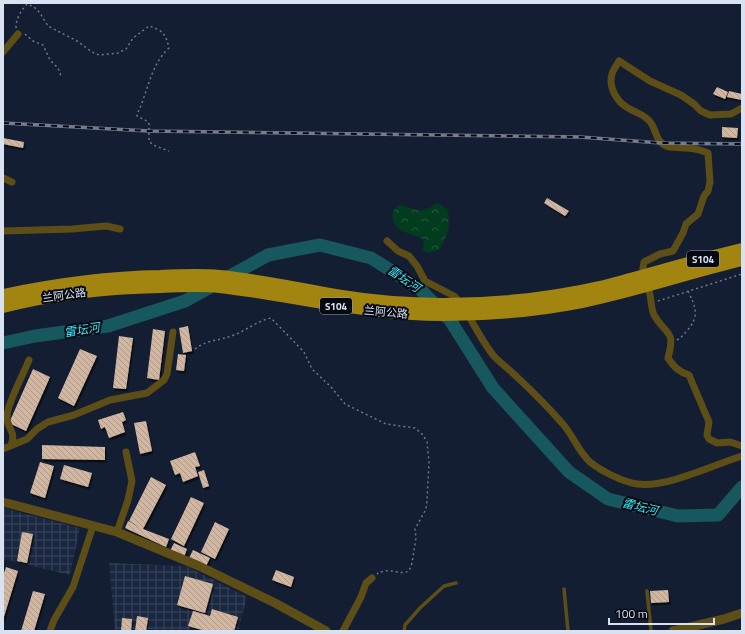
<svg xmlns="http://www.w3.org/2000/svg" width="745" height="634" font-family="'Titillium Web','Noto Sans SC',sans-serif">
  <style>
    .industrial { fill: url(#industrial-grid) }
    .forest { fill: url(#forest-crowns) }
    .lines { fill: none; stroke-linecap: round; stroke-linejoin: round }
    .river { stroke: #16585d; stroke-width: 13 }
    .building { fill: url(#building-back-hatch); filter: url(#shadow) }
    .path { stroke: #70788a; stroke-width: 1.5; stroke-dasharray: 2 3; stroke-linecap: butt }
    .service { stroke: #5d4d16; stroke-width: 3.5 }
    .minor { stroke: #5d4d16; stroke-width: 7 }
    .tertiary { stroke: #5d4d16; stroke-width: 9 }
    .trunk { stroke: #a28410; stroke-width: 12 }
    .rail-casing { stroke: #747c8e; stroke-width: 3.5 }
    .rail { stroke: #050811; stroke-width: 2; stroke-dasharray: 6; stroke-linecap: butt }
    .labels { text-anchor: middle; stroke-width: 4; stroke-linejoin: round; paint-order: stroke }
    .shield { fill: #050811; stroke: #9aa0ad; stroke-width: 1 }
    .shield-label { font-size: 10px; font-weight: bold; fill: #dae1f0 }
    .street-label { font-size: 11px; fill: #dae1f0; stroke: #050811 }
    .water-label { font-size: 12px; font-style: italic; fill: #38e9f7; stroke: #050811 }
  </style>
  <defs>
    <pattern id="industrial-grid" width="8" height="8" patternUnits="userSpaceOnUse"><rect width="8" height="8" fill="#1a2741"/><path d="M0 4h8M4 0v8" fill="none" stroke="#3b465d"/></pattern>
    <pattern id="forest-crowns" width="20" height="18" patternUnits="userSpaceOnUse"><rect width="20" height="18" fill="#023c1e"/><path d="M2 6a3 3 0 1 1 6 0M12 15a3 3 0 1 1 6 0" fill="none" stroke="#26583f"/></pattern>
    <pattern id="building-back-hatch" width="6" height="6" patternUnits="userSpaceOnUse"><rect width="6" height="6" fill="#d1b6a1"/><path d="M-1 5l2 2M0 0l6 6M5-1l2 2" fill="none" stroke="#ad9a8b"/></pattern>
    <filter id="shadow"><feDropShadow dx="1.5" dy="2.5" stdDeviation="0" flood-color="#0009"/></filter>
  </defs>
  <rect width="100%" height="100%" fill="#141e32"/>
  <path class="industrial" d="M3 508 80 528 70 575 3 559Z
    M109 563 186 566 247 597 238 631H115Z"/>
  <path class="forest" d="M438 203 448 210C450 229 449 233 439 250L428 253 423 251 424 240C414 233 396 234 393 219 391 213 394 209 399 205 406 205 410 209 417 210 424 212 432 206 438 203Z"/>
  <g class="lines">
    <path class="river" d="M3 343 35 336 108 326 185 301 268 255 320 245 371 258 419 288 450 320 493 388 569 472 608 499 678 516 718 515 742 487"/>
  </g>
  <path class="building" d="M717 87 728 92 725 99 713 94Z
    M729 91 742 94V100L727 97Z
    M722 127 738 128 737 138 722 137Z
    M3 138 24 142 23 148 3 144Z
    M547 198 569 211 565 216 544 203Z
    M188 326 192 351 183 353 179 328Z
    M153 329 165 331 159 380 147 378Z
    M119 336 133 338 126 389 113 388Z
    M80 349 97 356 74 406 58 398Z
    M178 354 186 355 184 371 176 370Z
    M33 369 50 377 26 431 9 423Z
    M123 412 126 420 122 422 125 432 109 438 105 427 101 429 98 420Z
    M146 421 152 451 140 454 134 423Z
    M42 445 105 447V460L42 459Z
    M195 452 200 466 195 467 198 476 183 482 180 473 175 475 170 461Z
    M40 462 54 466 45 498 30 493Z
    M64 465 92 473 88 487 60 479Z
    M204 470 209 486 203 488 198 472Z
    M151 477 166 485 143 529 169 539 166 547 125 528 128 521 141 528 129 521Z
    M191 497 204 503 184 546 171 539Z
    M215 522 229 529 215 559 201 552Z
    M22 532 33 534 27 563 17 561Z
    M174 543 187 549 184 557 170 551Z
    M193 550 210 558 205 568 188 560Z
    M6 567 18 571 3 620V576Z
    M276 570 294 577 291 587 272 580Z
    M185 576 213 584 205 613 177 605Z
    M668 590 669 602 651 603 650 591Z
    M33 591 45 594 34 631H21Z
    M212 609 238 617 234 631H206L188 626 193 611 210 616Z
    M137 616 148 618 146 631H135Z
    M122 618 132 619 131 631H121Z"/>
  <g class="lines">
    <path class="path" d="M16 28C16 18 21 11 27 4L34 7 40 13 48 26 77 41 92 52 99 55 118 53 126 49 133 38 149 26C163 30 166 35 169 48 150 65 148 93 137 114V116L147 121 149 124V141L153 145 169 151
      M25 34 33 41 43 45 50 60 58 68 61 76
      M658 301 742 274
      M677 340C681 338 683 335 686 332 700 316 696 308 688 291
      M195 349C208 339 220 341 234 335 247 330 257 321 271 318L304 352 312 369 331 387 345 404 386 424 415 428 423 435 427 442 429 462 427 500 426 509 415 529 416 538 412 563 409 571C398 576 390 566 377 574"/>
    <path class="service" d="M564 589 568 631
      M647 591 651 631
      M404 631 405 625 420 608 444 586 456 583"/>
    <path class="minor" d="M3 52 18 34
      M742 108 731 114 710 115 701 111 694 104 681 95 650 81 619 61C617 65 613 70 612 74 608 87 617 102 628 108 636 113 646 115 651 123 656 130 656 142 666 146 671 148 678 147 684 148 692 148 701 150 708 153L710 182 708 191 704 196 698 214 686 224 683 233 673 251 660 254 644 262C643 267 642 272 643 277 643 280 646 283 647 285 652 295 650 306 654 315 666 336 676 329 668 358 674 367 679 372 689 375L709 422 707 435 709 439 717 443 730 442 742 446
      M3 178 12 182
      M3 231 72 229 106 226 120 229
      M387 241 398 251 409 256 417 266 425 281 454 296 462 304
      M467 313C475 327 483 342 493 355 500 363 509 369 517 377 533 392 548 407 562 423 573 435 578 451 590 462 601 471 623 482 637 484 667 488 713 465 742 456
      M11 445C17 431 6 428 7 416 7 404 24 373 29 360
      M3 449 27 439 37 429 48 422 74 415 110 400 147 393 164 380 167 374 173 332
      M117 532 128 500 132 481 126 452
      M50 631 54 620 73 587 93 526
      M343 631 361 597 366 583 372 578"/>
    <path class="tertiary" d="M3 502 117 532 199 566 275 603 326 631
      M673 631 724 619 742 613"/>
    <path class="trunk" d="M3 295C55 284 107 277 160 276 179 275 200 274 220 276 258 280 297 288 335 295 371 301 407 304 443 304 497 304 551 298 604 286 650 274 696 260 742 249
      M3 307C54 294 107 288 160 287 179 286 200 285 220 287 295 296 368 315 443 315 490 315 536 311 582 302 636 291 688 273 742 260"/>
    <g class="rail-casing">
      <path id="rail" d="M3 123 149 131 580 137 661 143 742 144"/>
    </g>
    <use href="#rail" class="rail"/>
  </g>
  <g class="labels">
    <g class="shield">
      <rect x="687" y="251" width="32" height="16" rx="3"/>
      <rect x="320" y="298" width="32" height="16" rx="3"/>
    </g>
    <g class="shield-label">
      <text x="703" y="263">S104</text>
      <text x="336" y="310">S104</text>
    </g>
    <g class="street-label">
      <text transform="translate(64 295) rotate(-8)" y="4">兰阿公路</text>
      <text transform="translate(386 312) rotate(5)" y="4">兰阿公路</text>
    </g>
    <g class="water-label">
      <text transform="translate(404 279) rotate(34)" y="4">雷坛河</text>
      <text transform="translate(82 330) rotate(-9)" y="4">雷坛河</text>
      <text transform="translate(640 507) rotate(14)" y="4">雷坛河</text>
    </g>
  </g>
  <rect width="745" height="634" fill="none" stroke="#dae1f0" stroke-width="8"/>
  <path d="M609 618v6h105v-6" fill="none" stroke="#dae1f0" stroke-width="2"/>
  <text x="615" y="618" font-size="12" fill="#dae1f0" stroke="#050811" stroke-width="3" paint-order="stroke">100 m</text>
</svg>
